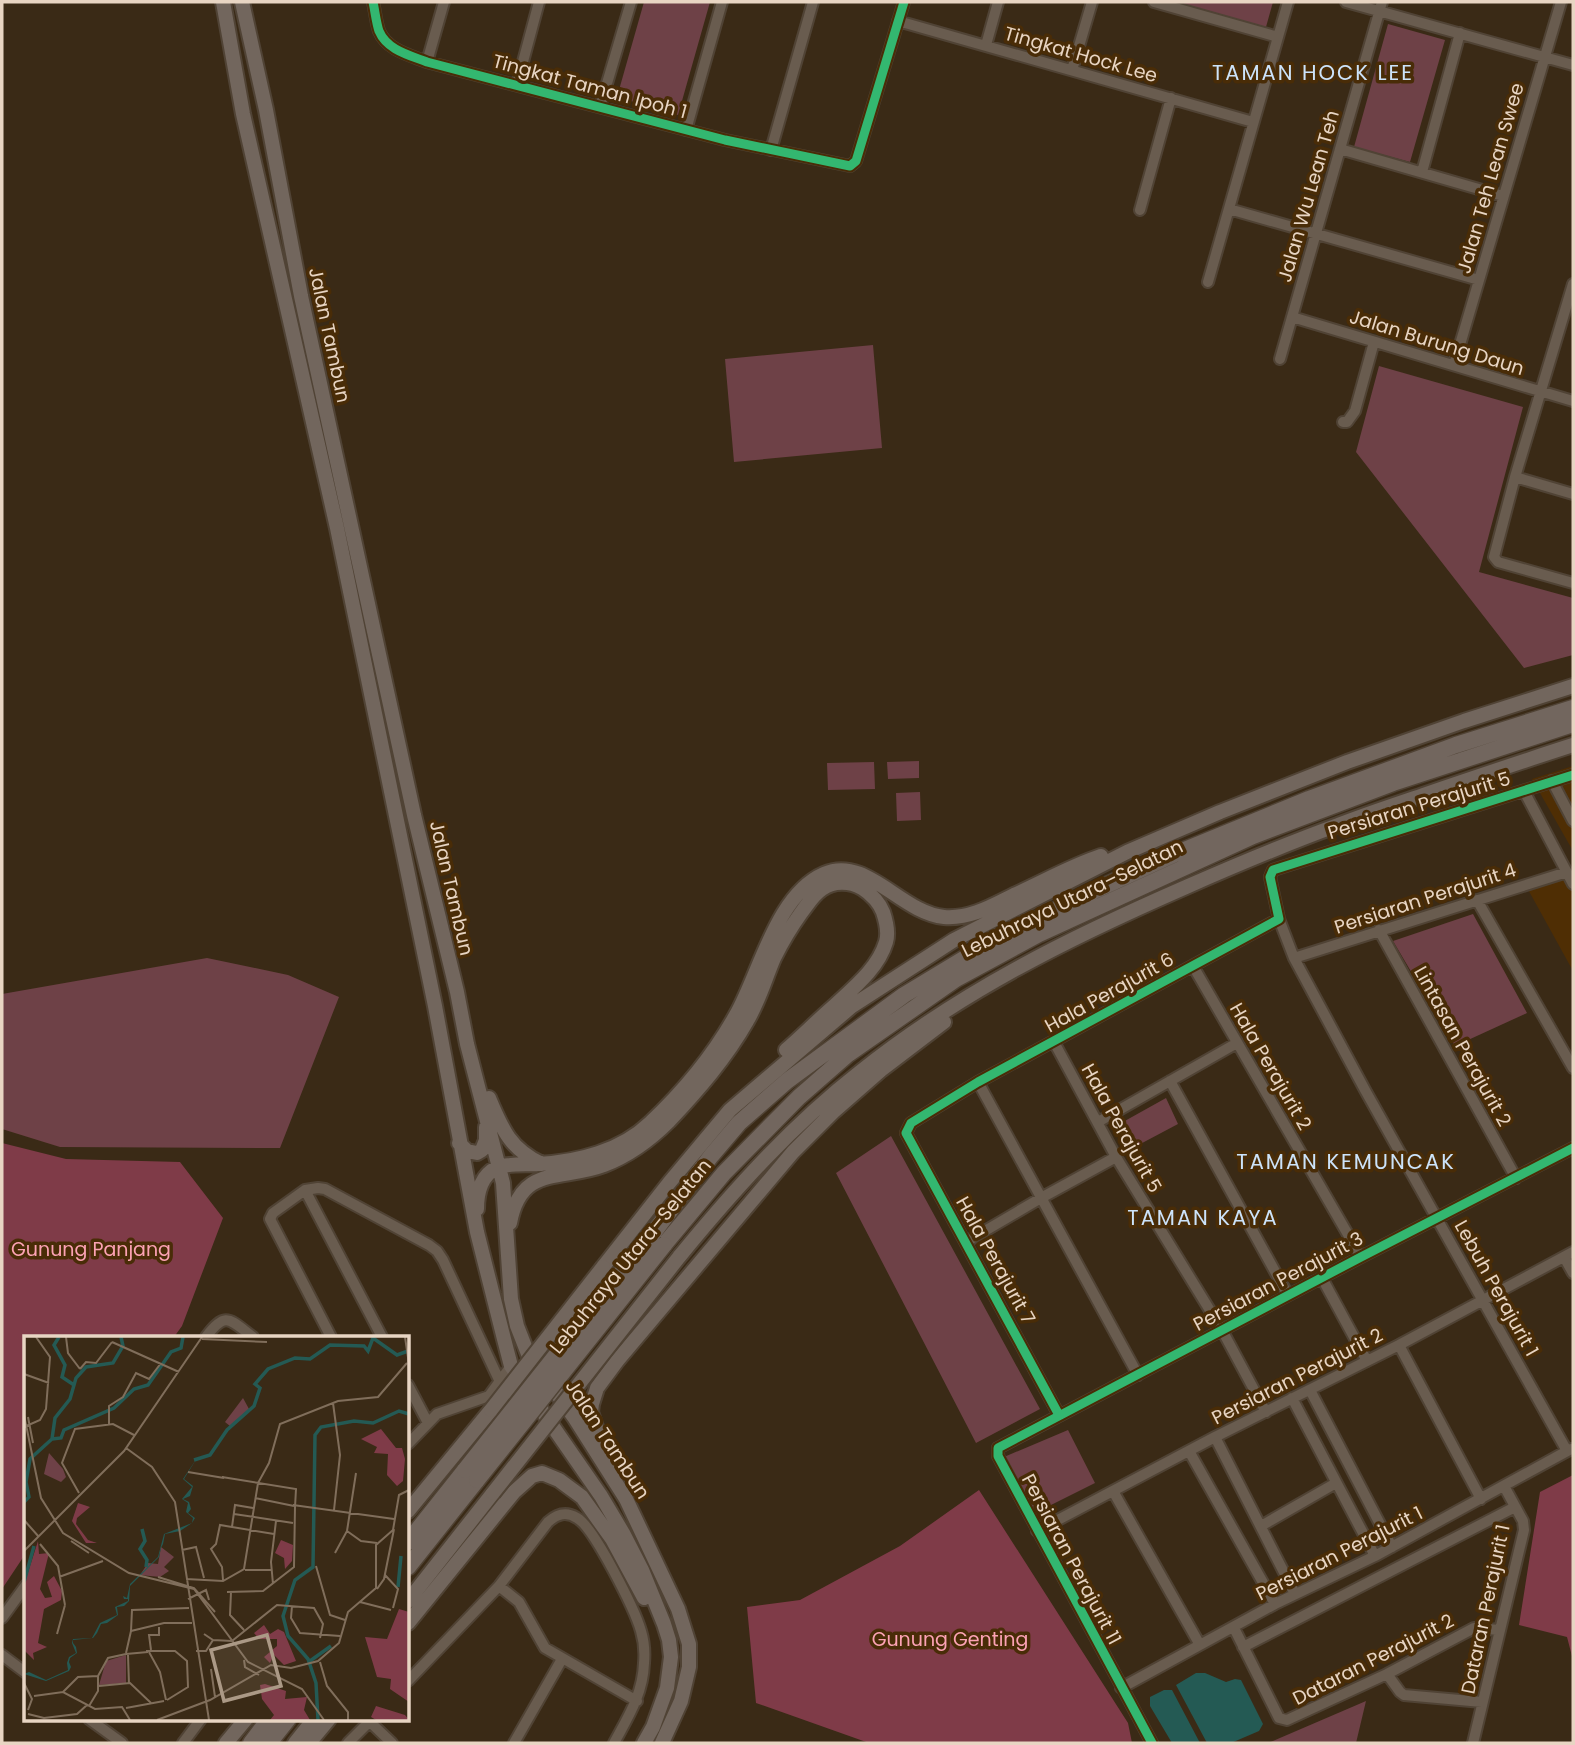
<svg xmlns="http://www.w3.org/2000/svg" width="1575" height="1745" font-family="Poppins,sans-serif">
  <style>
    .built { fill: #4f2e04 }
    .green { fill: #6e4147 }
    .forest { fill: #7f3b48 }
    .water { fill: #245a54 }
    .lines { fill: none; stroke-linecap: round; stroke-linejoin: round }
    .minor-casing { stroke: #504335; stroke-width: 14 }
    .major-casing { stroke: #504335; stroke-width: 18 }
    .highway-casing { stroke: #504335; stroke-width: 19 }
    .minor { stroke: #695c4f; stroke-width: 10 }
    .major { stroke: #72665d; stroke-width: 14 }
    .highway { stroke: #72665e; stroke-width: 16 }
    .major-bridge-casing { stroke: #504335; stroke-width: 18; stroke-linecap: butt }
    .highway-bridge-casing { stroke: #504335; stroke-width: 19; stroke-linecap: butt }
    .major-bridge { stroke: #72665d; stroke-width: 14 }
    .highway-bridge { stroke: #72665e; stroke-width: 16 }
    .cycleway-casing { stroke: #492c07; stroke-width: 13 }
    .cycleway { stroke: #33b770; stroke-width: 9 }
    .labels { text-anchor: middle; stroke-width: 7; stroke-linejoin: round; paint-order: stroke }
    .street-label { font-size: 19px; fill: #e8d5c3; stroke: #492c07 }
    .park-label { font-size: 19px; fill: #fca2b4; stroke: #492c07 }
    .neighbourhood-label { font-size: 21px; letter-spacing: 2px; fill: #cce3fa; stroke: #492c07 }
    .inset-river { fill: none; stroke: #245a54; stroke-width: 3.5 }
    .inset-road { fill: none; stroke: #806e5b; stroke-width: 2 }
    .view { fill: #ab9986; fill-opacity: 0.15; stroke: #ab9986; stroke-width: 3.5 }
    .inset-edge { fill: none; stroke: #e8d5c3; stroke-width: 3.5 }
  </style>
  <rect width="100%" height="100%" fill="#3a2a16"/>
  <path class="built" d="M1573 766V851L1532 779Z
    M1573 871V971L1525 884Z"/>
  <path class="green" d="M644 2H710L678 115 617 97Z
    M1175 2H1273L1266 27Z
    M1388 24 1445 40 1410 162 1354 147Z
    M873 345 882 448 734 462 725 359Z
    M1379 366 1523 407 1479 572 1573 598V655L1524 668 1356 452Z
    M919 761V778L888 779 887 762Z
    M874 762 875 789 828 790 827 763Z
    M920 792 921 820 897 821 896 793Z
    M1473 914 1527 1013 1455 1046 1393 941Z
    M207 958 288 975 339 997 280 1148 60 1147 2 1129V994Z
    M1166 1098 1178 1124 1129 1150 1114 1127Z
    M891 1136 1040 1409 976 1443 836 1173Z
    M1068 1430 1095 1483 1035 1513 1004 1457Z
    M1366 1701 1356 1743H1268Z"/>
  <path class="forest" d="M2 1143 66 1159 180 1162 223 1218 182 1326 174 1337H26V1553L2 1589Z
    M1573 1475V1660L1567 1637 1519 1625 1540 1492Z
    M979 1490 1128 1723 1132 1743H869L756 1703 747 1607 800 1600 900 1546Z"/>
  <path class="water" d="M1196 1673H1205L1226 1682 1235 1679 1241 1680 1263 1724 1259 1731 1231 1743H1207L1176 1685Z
    M1164 1690H1172L1200 1743H1172L1150 1706V1697Z"/>
  <g class="lines">
    <g class="minor-casing">
      <path id="minor" d="M373 2C375 11 376 22 379 31 387 50 409 55 427 62L725 140 850 166 856 161 904 2
        M1154 2 1278 37
        M1346 2 1573 65
        M898 21 1253 122
        M986 45 998 2
        M427 62 444 2
        M1072 70 1092 2
        M517 84 539 2
        M600 107 631 2
        M686 130 722 2
        M1340 149 1503 196
        M771 150 813 2
        M1422 172 1460 33
        M1229 209 1479 280
        M1140 210 1171 98
        M1208 282 1288 2
        M1573 284 1515 477 1494 557 1498 562 1573 583
        M1292 317 1573 401
        M1280 359 1382 2
        M1454 365 1561 2
        M1343 422H1347L1355 411 1374 342
        M1515 477 1573 494
        M1552 781 1573 821
        M1524 791 1573 884
        M1477 900 1573 1068
        M1279 919 1294 958 1365 1090 1567 1451
        M1379 930 1516 1178
        M1294 958 1567 872
        M1193 966 1361 1257
        M1054 1042 1116 1157 1222 1330 1266 1412
        M1170 1081 1288 1295
        M978 1082 1138 1375
        M1098 1122 1237 1043
        M305 1190 273 1213 270 1219 331 1337
        M966 1242 1041 1198 1116 1157
        M1564 1257 1573 1273
        M1322 1278 1367 1361
        M206 1337C226 1310 230 1320 253 1337
        M382 1337 305 1190 318 1188 325 1189 429 1245 437 1251 443 1260 500 1382
        M1399 1345 1481 1499
        M408 1385 428 1423
        M1310 1390 1392 1547
        M1292 1398 1375 1556
        M1059 1415 906 1133 911 1123 978 1082 1279 919 1270 877 1273 870 1573 775
        M1215 1437 1295 1594
        M408 1444 437 1414 489 1396 511 1366
        M1189 1451 1275 1604
        M1113 1491 1200 1645
        M1261 1526 1336 1483
        M1037 1531 1215 1437 1399 1345 1573 1252
        M499 1586 519 1602 545 1648 637 1701
        M2 1618 26 1585
        M1234 1628 1279 1718 1287 1720 1387 1674 1474 1628 1500 1630
        M1243 1647 1515 1507
        M2 1655 26 1673
        M1387 1674 1400 1692 1404 1695 1482 1702
        M408 1681 499 1586 548 1522C557 1514 566 1511 577 1518 594 1527 635 1610 641 1631 644 1641 645 1652 644 1663 643 1694 628 1717 614 1743
        M1121 1688 1275 1604 1375 1556 1571 1449
        M89 1719 122 1743
        M370 1722 392 1743
        M183 1743 201 1719
        M348 1743 372 1719
        M514 1743 562 1659
        M1152 1743 998 1456V1448L1361 1257 1573 1148
        M1473 1743 1524 1530 1523 1521 1504 1486"/>
    </g>
    <g class="major-casing">
      <path id="major" d="M223 2 243 114 337 528 435 1006 477 1232 504 1339 511 1366 601 1496 623 1533 642 1570 664 1624 669 1640 671 1657 667 1688 653 1727 644 1743
        M242 2 266 110 301 296 414 815 457 992 467 1044 503 1183 511 1299 517 1326 528 1354 574 1417 626 1499 678 1609 689 1644V1667L681 1701 662 1743
        M489 1098C502 1129 510 1149 542 1164
        M459 1143 467 1151 477 1153 482 1150 486 1140V1127
        M477 1209C477 1193 481 1176 496 1168 506 1163 527 1165 538 1164 578 1162 621 1151 650 1123 684 1091 713 1056 736 1015 760 973 776 895 824 874 866 855 901 913 944 917 970 919 992 906 1014 895 1043 882 1071 866 1101 856
        M510 1223C521 1164 562 1181 604 1165 630 1155 650 1140 669 1121 698 1090 726 1058 747 1021 759 1001 765 979 774 958 782 942 791 927 801 913 808 904 813 895 822 889 834 881 849 881 862 888 871 894 879 902 883 912 886 921 889 932 886 942 878 969 852 989 833 1007 817 1021 802 1036 786 1050
        M679 1257C733 1191 792 1125 860 1072 960 992 1069 938 1186 887 1236 865 1286 844 1338 825 1366 814 1394 805 1423 795 1473 778 1523 761 1573 745
        M603 1267 669 1183 730 1110 852 1006 954 940 1127 852 1220 812 1347 762 1464 721 1573 686
        M620 1473 597 1430 591 1412 592 1404 597 1388 617 1361 793 1152 833 1112 881 1070 944 1022
        M408 1511 491 1410
        M408 1601 493 1493
        M408 1623 514 1492 532 1476 542 1473 559 1480 582 1497 612 1539 644 1598
        M226 1743 246 1719
        M295 1743 314 1719
        M309 1743 329 1719"/>
    </g>
    <g class="highway-casing">
      <path id="highway" d="M654 1232 711 1156 739 1123 787 1081 904 995 985 946 1094 891 1175 854 1309 799 1456 745 1573 708
        M664 1245 724 1173 799 1097 847 1055 956 979 1039 934 1253 836 1393 783 1573 724
        M408 1542 465 1470
        M408 1567 477 1480
        M251 1743 269 1719
        M269 1743 288 1719"/>
    </g>
    <use href="#minor" class="minor"/>
    <use href="#major" class="major"/>
    <use href="#highway" class="highway"/>
    <g class="major-bridge-casing">
      <path id="major-bridge" d="M491 1410 603 1267
        M493 1493 679 1257"/>
    </g>
    <g class="highway-bridge-casing">
      <path id="highway-bridge" d="M465 1470 654 1232
        M477 1480 664 1245"/>
    </g>
    <use href="#major-bridge" class="major-bridge"/>
    <use href="#highway-bridge" class="highway-bridge"/>
    <g class="cycleway-casing">
      <path id="cycleway" d="M373 2C375 11 376 22 379 31 387 50 409 55 427 62L725 140 850 166 856 161 904 2
        M1059 1415 906 1133 911 1123 978 1082 1279 919 1270 877 1273 870 1573 775
        M1152 1743 998 1456V1448L1361 1257 1573 1148"/>
    </g>
    <use href="#cycleway" class="cycleway"/>
  </g>
  <g class="labels">
    <g class="street-label">
      <text transform="translate(1081 54) rotate(16)" y="7">Tingkat Hock Lee</text>
      <text transform="translate(590 86) rotate(15)" y="7">Tingkat Taman Ipoh 1</text>
      <text transform="translate(1490 178) rotate(-74)" y="7">Jalan Teh Lean Swee</text>
      <text transform="translate(1308 196) rotate(-74)" y="7">Jalan Wu Lean Teh</text>
      <text transform="translate(330 335) rotate(78)" y="7">Jalan Tambun</text>
      <text transform="translate(1437 342) rotate(17)" y="7">Jalan Burung Daun</text>
      <text transform="translate(1419 805) rotate(-17)" y="7">Persiaran Perajurit 5</text>
      <text transform="translate(452 888) rotate(77)" y="7">Jalan Tambun</text>
      <text transform="translate(1072 898) rotate(-26)" y="7">Lebuhraya Utara–Selatan</text>
      <text transform="translate(1425 898) rotate(-18)" y="7">Persiaran Perajurit 4</text>
      <text transform="translate(1109 992) rotate(-29)" y="7">Hala Perajurit 6</text>
      <text transform="translate(1463 1046) rotate(61)" y="7">Lintasan Perajurit 2</text>
      <text transform="translate(1271 1066) rotate(60)" y="7">Hala Perajurit 2</text>
      <text transform="translate(1122 1128) rotate(61)" y="7">Hala Perajurit 5</text>
      <text transform="translate(630 1256) rotate(-51)" y="7">Lebuhraya Utara–Selatan</text>
      <text transform="translate(996 1260) rotate(61)" y="7">Hala Perajurit 7</text>
      <text transform="translate(1278 1281) rotate(-28)" y="7">Persiaran Perajurit 3</text>
      <text transform="translate(1497 1288) rotate(61)" y="7">Lebuh Perajurit 1</text>
      <text transform="translate(1297 1376) rotate(-27)" y="7">Persiaran Perajurit 2</text>
      <text transform="translate(608 1439) rotate(57)" y="7">Jalan Tambun</text>
      <text transform="translate(1339 1553) rotate(-27)" y="7">Persiaran Perajurit 1</text>
      <text transform="translate(1072 1559) rotate(62)" y="7">Persiaran Perajurit 11</text>
      <text transform="translate(1485 1609) rotate(-78)" y="7">Dataran Perajurit 1</text>
      <text transform="translate(1373 1659) rotate(-27)" y="7">Dataran Perajurit 2</text>
    </g>
    <g class="park-label">
      <text x="91" y="1256">Gunung Panjang</text>
      <text x="950" y="1646">Gunung Genting</text>
    </g>
    <g class="neighbourhood-label">
      <text x="1313" y="80">TAMAN HOCK LEE</text>
      <text x="1346" y="1169">TAMAN KEMUNCAK</text>
      <text x="1203" y="1225">TAMAN KAYA</text>
    </g>
  </g>
  <g transform="translate(24 1336)">
    <rect width="385" height="385" fill="#3a2a16"/>
    <path d="M219 62 225 73 206 90 201 86ZM25 117 39 133 42 141 37 146 20 138ZM137 211 150 221 140 231 145 235 136 241 116 239 124 227 134 228ZM102 319V347L75 349 82 325Z" fill="#6e4147"/>
    <path d="M357 93 372 112H378L381 123 379 145 373 150 363 139 364 118 350 117 353 111 337 103ZM54 167 66 171 53 182 52 188 64 204 73 207H62L48 185ZM257 204 269 209 268 225 261 233 260 222 251 217ZM14 205 15 218 25 217 16 253 21 262 28 261 23 246 30 240 38 255 37 264 20 273 14 307 23 311 9 317 10 324 0 314V249ZM375 273 385 276V366L366 353 367 343 353 341 341 301 363 303ZM240 289 246 298 254 293 260 296 272 325 260 329 250 319 246 327 240 321 253 310V303H235L230 297ZM241 348 262 355 261 363 283 361 280 374 286 384H246L250 379 238 363 236 349ZM352 370 381 379 385 384H352L347 381Z" fill="#7f3b48"/>
    <path d="M173 122 160 143 169 150 166 160 159 163 165 166 167 173 164 177 171 182 168 187 156 195 141 198 139 208 137 212 135 221 106 250 105 265 100 270 93 271 94 279 83 287 77 288 73 297 69 302 49 304V307L52 311 53 317 46 322 45 326 47 331 45 335 22 345 0 338 5 336 22 344 44 334 43 327 45 321 52 317 48 307 49 303 68 302 76 287 93 279 91 271 104 265V263H100L99 260 103 262 106 248 134 221 140 198 168 187 169 182 162 176 164 167 158 163 168 151 159 143Z" fill="#245a54"/>
    <path class="inset-river" d="M35 1 30 9 41 29 38 41 50 49M28 103 37 102 40 94 90 72 110 53 124 49 147 16 157 12 159 1M170 124 186 119 203 94 230 70 236 52 231 48 244 33 271 22 286 23 306 9 340 10 344 15 349 2 373 19 384 15M0 166 5 161 2 146 6 123 28 103 31 82 46 63 52 42 62 31 89 27 99 10 97 1M118 193 121 205 116 213 123 224 122 231M0 246 10 210M374 251 377 220M286 325 307 310M294 384 292 347 284 323 264 300 259 280 271 244 289 231 291 99 297 91 330 85 349 87 375 75 385 78"/>
    <path class="inset-road" d="M42 1 44 17 56 33M381 1 385 28M178 3 243 6M88 6 155 36M56 33 62 26 72 27 88 6M0 38 25 47M309 67 316 119 310 174M0 79 17 162 39 197 105 237 170 253 224 326 278 353 300 384M4 81 9 107M85 89V70L99 61 112 37 125 43 137 27M0 91 16 84 22 73 26 21 12 1M102 112 128 131 151 166 185 384M164 136 200 142M198 141 272 153 271 171M55 157 38 127 51 93 89 88 110 99M231 162 270 170M269 169 370 183M210 178 269 187M0 184 15 201M208 191 211 169 229 172M323 195 337 205 353 207M47 205 65 217M16 208 34 230 41 269M158 214 172 211 180 242M0 215 100 115 178 1M311 217 323 195 332 137M292 230 306 279 321 284M221 234H247M361 239 374 253 369 272M35 241 79 225M134 241 170 252 191 276M162 243 199 245 220 233 234 147 245 127 256 88 314 65 354 61 383 27M199 244 198 231 187 213 192 208 196 189 250 198M249 248 247 226 252 185M353 253 360 243 370 193M203 256 239 255 270 231 271 171M207 256 206 279 220 294M164 263 182 254 185 264M336 266 367 274M268 270 267 282 276 297 316 300M107 295 108 274 165 272M107 295 140 287H168M33 298 41 269M180 298 189 304 208 305 253 269 290 272 299 288 296 302M127 314 125 299H135V291M122 315H151L163 325 164 351 143 364M172 315H182L189 304M125 316 136 336 142 364M102 317 107 295M102 318 124 316M104 319 105 348M220 324 221 331 235 339M296 326 303 350 324 376V384M187 333 191 361M74 340 84 322 102 318M0 347 8 363 4 374M75 350 106 347 127 367M39 356 54 341 74 340M10 360 39 356 71 373 98 371 106 384M65 370 74 355V340M102 372 140 365M4 378 20 382 53 378 63 369M133 384 186 364 247 329 267 332 294 325 315 307 324 276 352 252V209L369 194 375 159 385 154"/>
    <path class="view" d="M243 299 257 350 200 365 187 314Z"/>
    <rect width="385" height="385" class="inset-edge"/>
  </g>
  <rect width="1575" height="1745" fill="none" stroke="#e8d5c3" stroke-width="7"/>
</svg>
